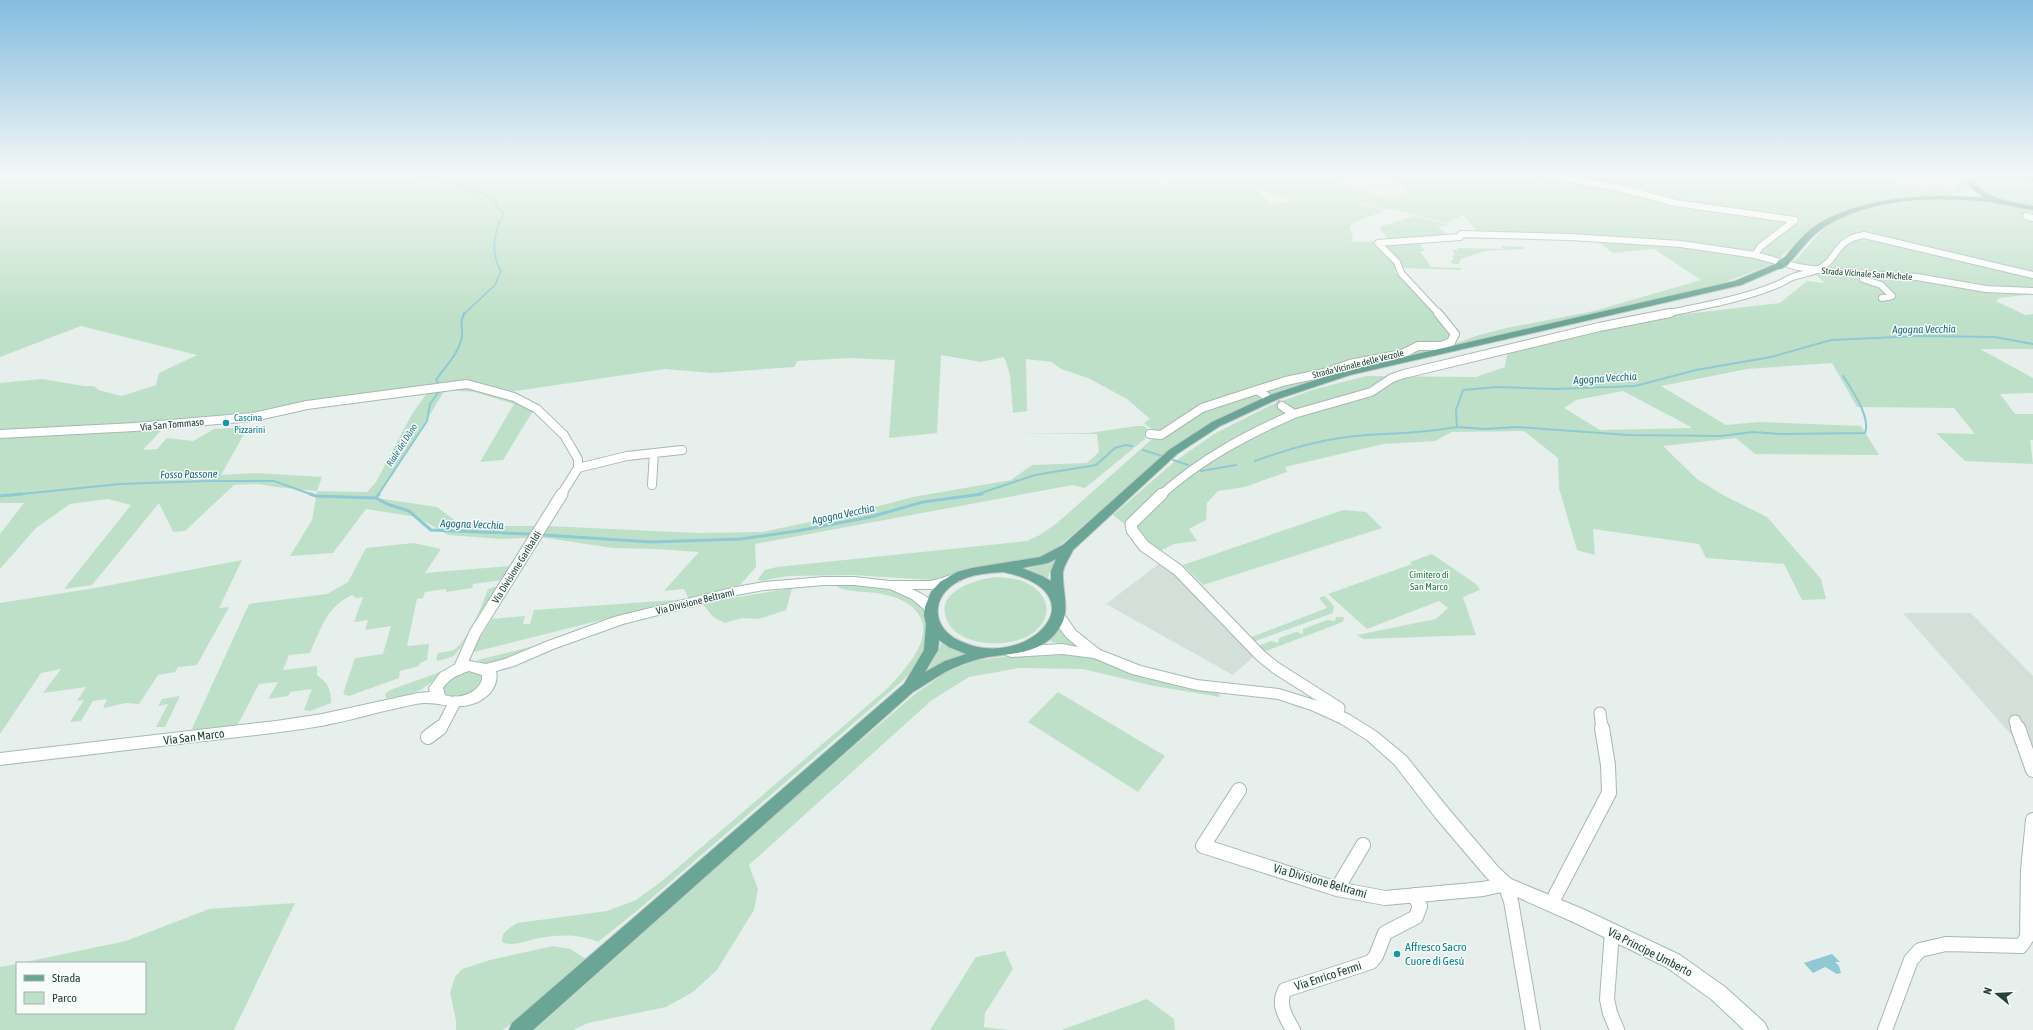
<svg xmlns="http://www.w3.org/2000/svg" width="2033" height="1030" font-family="'Asap Condensed',sans-serif">
  <style>
    .built { fill: #d4dfda }
    .green { fill: #bfe0c8; fill-rule: evenodd }
    .water { fill: #8ec9d4 }
    .lines { fill: none; stroke-linecap: round; stroke-linejoin: round }
    .stream-far2 { stroke: #8ec9d4; stroke-width: 1.5 }
    .stream-far1 { stroke: #8ec9d4; stroke-width: 2 }
    .stream { stroke: #8ec9d4; stroke-width: 3 }
    .street-tunnel { stroke: #bfccc8; stroke-width: 8; stroke-dasharray: 8 4.5; stroke-linecap: butt }
    .street-far3-casing { stroke: #a8b8b2; stroke-width: 8 }
    .street-far2-casing { stroke: #a8b8b2; stroke-width: 10 }
    .street-far1-casing { stroke: #a8b8b2; stroke-width: 13 }
    .street-casing { stroke: #a8b8b2; stroke-width: 16 }
    .secondary-casing { stroke: #a4bbb3; stroke-width: 2 }
    .primary-casing { stroke: #c2cac8; stroke-width: 2 }
    .street-far3 { stroke: #fff; stroke-width: 6 }
    .street-far2 { stroke: #fff; stroke-width: 8 }
    .street-far1 { stroke: #fff; stroke-width: 11 }
    .street { stroke: #fff; stroke-width: 14 }
    .secondary { fill: #fff; fill-rule: evenodd }
    .primary { fill: #6aa596; fill-rule: evenodd }
    .primary-bridge-casing { stroke: #c2cac8; stroke-width: 10; stroke-linecap: butt }
    .primary-bridge { stroke: #6aa596; stroke-width: 8 }
    .culture-dot { fill: #0f9aa8; stroke: #f7fbf9; stroke-width: 1.5 }
    .labels { text-anchor: middle; stroke-width: 3; stroke-linejoin: round; paint-order: stroke }
    .far-street-label { font-size: 9px; fill: #24423a; stroke: #f7fbf9 }
    .far-water-label { font-size: 9px; font-style: italic; fill: #1c6f80; stroke: #f7fbf9 }
    .culture-label { font-size: 10px; fill: #0d838f; stroke: #f7fbf9; text-anchor: start }
    .street-label { font-size: 10px; fill: #24423a; stroke: #f7fbf9 }
    .park-label { font-size: 10px; fill: #2d7a4b; stroke: #f7fbf9 }
    .water-label { font-size: 11px; font-style: italic; fill: #1c6f80; stroke: #f7fbf9 }
    .near-street-label { font-size: 12px; fill: #24423a; stroke: #f7fbf9 }
    .near-culture-label { font-size: 12px; fill: #0d838f; stroke: #f7fbf9; text-anchor: start }
  </style>
  <rect width="100%" height="100%" fill="#e6efeb"/>
  <path class="built" d="M1168 557 1261 650 1233 675 1106 604Z
    M1903 613H1971L2033 676V759Z"/>
  <path class="green" d="M0 173H1157L1161 185H1167L1164 181 1175 176 1170 173H1175L1185 180 1218 173H1274L1281 175 1286 173H1866L1925 190 1936 185 1946 187 1943 189H1955L1958 187 1959 175 1963 173H1982L1971 178 1966 183 1969 189C1951 199 1928 196 1909 199 1876 203 1835 211 1809 231 1798 240 1788 251 1777 260L1760 253 1771 241 1802 220C1788 214 1760 242 1751 253L1632 240 1504 238 1467 239 1465 236 1480 235 1463 215 1447 223 1393 209H1383L1317 190 1384 211 1354 222 1350 227 1353 240 1350 242 1389 241 1379 227 1414 216 1447 224 1448 226H1437L1449 235 1416 240 1425 251H1420L1431 267 1460 268 1462 270 1402 268 1394 271 1435 314 1450 334 1445 342 1409 344 1413 346 1408 350 1337 365 1202 406 1168 424 1159 432H1155L1144 423 1150 419 1127 399 1088 378 1061 369 1052 362 1026 359 1027 411 1013 413 1010 375 1005 359 1003 357 981 362 941 355 937 433 889 438 895 360 849 358 797 361 794 367 713 373 665 369 509 392 533 411 503 460 480 462 514 404 474 392 445 390 413 442 376 498 437 507 457 522 495 526H548L697 533 762 532 852 513 913 497 1011 480 1032 465 1087 463 1099 452 1097 434 1013 433H1089L1136 426H1144L1148 429 1145 439 1085 488 1073 485 755 544 756 567 740 585 470 653 492 619 525 616 523 624H530L534 610 689 599 684 589 664 591 699 552 656 549 613 548 540 537 502 539 448 535 417 517 366 509 333 553 290 556 312 520 317 491 276 487 259 484 234 485 185 531 173 532 159 503 92 585 64 589 131 505 108 499 70 504 36 528 0 569V534L24 503H0V383L42 379 84 386H94L98 390 122 396 156 385 159 373 197 355 81 326 0 357ZM1366 175 1404 185 1408 194 1393 200 1338 183ZM1262 190 1291 201V202L1270 204 1258 191ZM432 386 412 414 376 482 367 492 317 491 322 477 256 473 221 475 248 427 214 429 193 441 167 438 157 449 143 450 167 424 254 416Z
    M1995 177 2033 180V207C2015 203 1992 200 1978 186L1979 181Z
    M1945 199H1978L2033 209V294L2000 298 1996 301 2025 315 2033 314V349H1980L2033 378V393L2000 394 2015 414H2033V440H2030L2033 464 1965 461 1936 433 1975 434 1954 408 1857 407 1832 363 1747 369 1661 386 1726 425 1759 422 1861 426 1879 455 1755 454 1736 438 1663 446 1697 479 1723 495 1767 517 1821 579 1826 599 1802 600 1784 564 1706 558 1699 544 1593 529 1595 555 1577 550 1559 488 1558 458 1524 431 1452 432 1435 441 1383 444 1285 467 1287 472 1245 487 1218 491 1207 503 1206 520 1189 529 1197 541 1174 544 1160 551 1113 515 1174 462 1214 434 1271 405 1312 390 1366 376 1476 377 1505 367 1507 354 1532 346 1600 329 1685 314 1780 303 1807 281 1825 283 1813 272H1833L1828 267 1813 268 1791 264C1804 253 1812 239 1825 228 1850 207 1913 202 1945 199ZM1623 391 1691 427V428L1600 430 1564 408 1576 400Z
    M1597 241 1709 248 1775 263 1720 284 1668 297 1364 366 1301 384 1269 396 1262 390 1422 348 1449 346 1479 335 1507 328 1594 311 1701 280 1654 249 1613 253Z
    M1501 246 1523 247 1524 249 1485 251 1461 259 1459 264H1453L1451 261 1454 258 1452 256 1455 255 1453 250H1458L1457 248 1503 249Z
    M1255 392 1263 397 1221 417 1173 448 1057 548 1043 556 1024 561 1008 565 978 567 932 580 853 575 787 576 760 581 758 579 765 570 777 567 1027 541 1040 535 1057 523 1151 440 1161 436 1205 410Z
    M1343 510 1366 512 1382 528 1203 585 1183 565Z
    M414 543 441 549 425 573 511 566 502 580 473 584 472 588 446 592V589L425 592 423 598 417 599 407 646 429 644 427 660 420 663 419 666 400 671 399 678 349 696 343 694 355 658 383 654 391 626 365 630 368 620 354 622 363 597 356 598 352 595C327 606 320 630 310 653L289 655 283 670 317 666V675C328 684 331 688 331 703L310 711 304 710 312 689 290 692 288 696 268 699 278 682 259 684 236 728 190 733 249 604 327 594 348 582 366 548Z
    M1432 554 1476 584 1480 590 1463 597 1476 635 1363 639 1357 635 1436 619 1448 608 1439 601 1367 629 1328 594 1412 564 1410 562Z
    M1058 559 1050 571 1047 581 1025 570 1050 560Z
    M242 560 219 608 229 607 197 665 178 667 175 672 158 675 139 704 126 703 103 708 107 699 93 701 81 721 70 722 84 700 77 701 86 687 43 693 61 669 41 673 0 734V603L95 588Z
    M997 577C1007 578 1017 578 1027 583 1052 596 1053 620 1030 635 1009 648 963 647 949 624 930 593 975 579 997 577Z
    M839 585C850 582 864 585 875 587 889 588 911 593 921 604 935 618 926 650 917 665 913 671 906 677 900 683L638 910 598 942C577 933 556 935 534 939 523 942 512 947 502 942 501 932 510 928 517 923L607 911 636 900 662 881 888 688C904 670 937 637 917 612 908 601 896 597 882 594 867 591 852 593 837 587Z
    M498 586 462 645 454 656 438 661 436 659 438 653C442 652 449 652 453 650 467 644 483 603 488 589Z
    M792 588 786 610 759 619 742 618 725 623 713 617 702 603Z
    M1325 596 1334 606 1333 613 1253 642 1249 638 1327 608 1319 598Z
    M1336 617H1344L1343 622 1263 652 1258 646 1271 641 1278 643 1279 638 1296 632 1303 634V629L1327 620 1335 621Z
    M1061 628 1077 645 1075 646 1052 642 1049 639Z
    M943 640 968 653 929 669 930 667Z
    M534 646 535 649C517 656 494 671 477 660Z
    M1028 653 1081 654 1145 678 1193 689 1218 692 1220 697 1154 686 1083 669 1019 668 969 677 932 700 749 865 758 889 754 910 717 970 693 992 666 1007 588 1023 573 1030H535L794 798 915 694 945 673 974 661Z
    M446 670C427 687 413 698 386 698L385 694 390 690Z
    M468 670 483 674V683C473 693 461 701 446 694L443 688 447 680Z
    M1058 692 1165 756 1138 792 1028 722Z
    M180 696 165 727H156L168 704 158 706 162 699Z
    M295 903 234 1030H0V967L17 964V1013H145V963H21L126 941 209 909Z
    M553 946 570 949 588 960 503 1030H456V1020L450 993 455 977 462 969 490 960Z
    M1005 951 1013 969 985 1013 984 1027 1008 1030H930L976 957Z
    M1147 999 1174 1019 1175 1030H1061Z"/>
  <path class="water" d="M1832 954 1840 962H1835L1839 966 1841 973 1837 974 1825 967 1813 973 1804 963Z"/>
  <g class="lines">
    <path class="stream-far2" d="M398 173C431 178 469 182 496 202L497 208 504 213C494 231 490 253 501 271L495 285 464 314
      M1972 173H1977
      M2018 173 2033 175"/>
    <path class="stream-far1" d="M441 386 436 380C445 367 459 353 462 337 463 326 459 325 464 313
      M1457 427 1485 429 1516 427 1628 435 1721 436 1753 432 1781 434 1865 433C1871 417 1852 390 1843 376
      M1143 450 1162 456
      M1173 460 1188 465
      M1255 461C1285 450 1315 441 1347 437 1384 433 1420 434 1457 427L1456 410 1463 390 1498 387 1555 389 1635 386 1696 370 1771 357 1831 340 1919 336 1995 337 2033 344
      M1201 471 1236 465
      M12 495 120 484 208 481H274L313 495
      M378 495 427 421 430 404 440 390
      M975 495 1035 475 1096 465 1115 448 1126 445 1132 446"/>
    <path class="stream" d="M310 494 316 496 376 498 387 504 409 511 431 530 529 534
      M0 496 22 494
      M376 498 379 494
      M544 535 651 542 741 539 797 531 870 517 923 502 982 494"/>
    <path class="street-tunnel" d="M1266 396 1282 406"/>
    <g class="street-far3-casing">
      <path id="street-far3" d="M1540 173 1623 189 1676 203 1795 220 1760 247 1755 255 1798 267 1833 272 1917 277 1986 289 2033 291
        M2026 216 2033 218
        M1863 279 1881 285 1892 296 1882 298
        M1439 314 1401 273 1397 262 1378 243 1460 237 1461 234 1570 237 1681 244 1755 255
        M1665 314C1702 306 1739 300 1774 286 1781 284 1787 279 1793 277 1801 274 1810 273 1817 270 1839 260 1833 240 1864 235L2033 275"/>
    </g>
    <g class="street-far2-casing">
      <path id="street-far2" d="M1257 390 1286 381 1328 372 1350 364 1402 354 1418 346H1442L1451 342 1455 334 1438 313
        M1294 414 1371 392 1392 378 1404 374 1599 327 1670 313
        M0 434 135 427 253 417 307 405 467 384 514 397 537 409 564 435 578 459V468
        M1150 434 1161 435 1202 408 1257 390 1266 396
        M578 468 627 456 682 450
        M652 485 654 453
        M561 495 578 468
        M1161 495C1201 459 1246 435 1294 414L1282 406"/>
    </g>
    <g class="street-far1-casing">
      <path id="street-far1" d="M1162 494 1131 524 1132 530 1144 546 1178 570 1261 656 1276 668 1339 708 1338 716
        M459 669 475 633 562 494
        M1600 713 1602 729
        M2015 721 2018 729
        M439 729 443 725 455 702"/>
    </g>
    <g class="street-casing">
      <path id="street" d="M2018 728 2033 770
        M428 737 440 728
        M1239 790 1203 846 1337 889 1385 898 1483 889 1505 884 1511 901 1533 1030
        M1337 889 1363 845
        M1551 904 1609 793 1608 765 1602 728
        M1612 932 1607 999 1610 1013 1617 1030
        M1293 1030C1286 1017 1277 1005 1285 990L1371 962 1376 956 1385 933 1416 917 1420 906 1414 895
        M1885 1030 1911 960 1920 950 1946 944 2021 946 2027 937 2028 870 2033 820"/>
    </g>
    <g class="secondary-casing">
      <path id="secondary" d="M955 574 960 575 961 578 960 581 931 589H911C921 593 931 598 937 607L935 610H925L912 599 890 589 854 585H824L764 590 736 595 623 624 553 649 514 666 496 671C499 685 490 696 478 702 451 713 440 699 416 704 384 710 353 720 321 726 280 733 237 737 195 742 130 750 65 757 0 765V753L276 721 322 714 418 693 430 692 429 688 440 673 454 665 469 661 486 664 505 659 543 643 614 617 736 587 764 582 824 577H854L890 581H931ZM469 671 482 675C484 691 459 701 445 695L443 688C449 679 458 674 469 671Z
        M1058 612 1063 613 1076 631 1100 650 1141 666 1197 680 1279 689 1321 702 1350 715 1377 732 1406 756 1447 807 1498 867 1511 879 1585 910 1680 955 1725 987 1765 1023 1768 1030H1744L1711 999 1666 967 1573 922 1499 889 1486 877 1435 817 1394 764 1367 740 1340 723 1311 710 1278 699 1197 690 1132 674 1094 658 1062 654 1011 657 1006 655 1004 652 1006 649 1011 647 1062 644 1078 647 1066 637 1051 616 1053 613Z"/>
    </g>
    <g class="primary-casing">
      <path id="primary" d="M2000 173 2033 177V181C2017 179 1989 171 1975 182 1985 199 2015 203 2033 206V210C2018 208 2003 204 1988 202 1936 196 1869 198 1823 228 1809 237 1800 252 1789 263L1782 261C1792 248 1805 232 1818 224 1867 195 1930 194 1985 198L1972 189 1967 182C1976 173 1988 173 2000 173Z
        M1780 262 1783 263V267L1741 285 1350 375 1278 399 1220 426 1177 454 1073 550C1070 557 1064 565 1063 572 1062 588 1069 607 1063 621 1049 653 1017 653 988 657 978 659 965 663 956 667 941 673 927 684 913 692L533 1030H509L512 1023 904 684 924 650 926 624 924 615 925 607 931 592 940 582 957 572 972 568 1040 557 1063 545 1169 450 1212 422 1270 395 1343 371 1735 281ZM1056 559 1051 571V581L1042 576 1022 568 1048 563ZM1003 572C1105 593 1026 673 960 641 931 628 930 596 959 581 973 574 988 573 1003 572ZM939 640 949 647 966 654 945 661 925 672 938 650Z"/>
    </g>
    <use href="#street-far3" class="street-far3"/>
    <use href="#street-far2" class="street-far2"/>
    <use href="#street-far1" class="street-far1"/>
    <use href="#street" class="street"/>
    <use href="#secondary" class="secondary"/>
    <use href="#primary" class="primary"/>
    <g class="primary-bridge-casing">
      <path id="primary-bridge" d="M1780 265 1786 261"/>
    </g>
    <use href="#primary-bridge" class="primary-bridge"/>
  </g>
  <linearGradient id="sky" x2="0" y2="1"><stop stop-color="#84bce0"/><stop offset="0.55" stop-color="#f4f8f6"/><stop offset="1" stop-color="#f4f8f6" stop-opacity="0"/></linearGradient>
  <rect width="2033" height="317" fill="url(#sky)"/>
  <g class="culture-dot">
    <circle cx="226" cy="423" r="4"/>
    <circle cx="1397" cy="954" r="4"/>
  </g>
  <g class="labels">
    <g class="far-street-label">
      <text transform="translate(1867 274) rotate(4)" y="3">Strada Vicinale San Michele</text>
      <text transform="translate(1358 364) rotate(-14)" y="3">Strada Vicinale delle Verzole</text>
    </g>
    <g class="far-water-label">
      <text transform="translate(402 445) rotate(-57)" y="3">Riale del Dűno</text>
    </g>
    <g class="culture-label">
      <text x="234" y="421">Cascina<tspan x="234" dy="12">Pizzarini</tspan></text>
    </g>
    <g class="street-label">
      <text transform="translate(172 424) rotate(-5)" y="4">Via San Tommaso</text>
      <text transform="translate(516 567) rotate(-58)" y="4">Via Divisione Garibaldi</text>
      <text transform="translate(695 601) rotate(-14)" y="4">Via Divisione Beltrami</text>
    </g>
    <g class="park-label">
      <text x="1429" y="578">Cimitero di<tspan x="1429" dy="12">San Marco</tspan></text>
    </g>
    <g class="water-label">
      <text transform="translate(1924 329) rotate(-1)" y="4">Agogna Vecchia</text>
      <text transform="translate(1605 378) rotate(-4)" y="4">Agogna Vecchia</text>
      <text transform="translate(189 474) rotate(-1)" y="4">Fosso Passone</text>
      <text transform="translate(843 514) rotate(-12)" y="4">Agogna Vecchia</text>
      <text transform="translate(472 524) rotate(2)" y="4">Agogna Vecchia</text>
    </g>
    <g class="near-street-label">
      <text transform="translate(194 737) rotate(-7)" y="4">Via San Marco</text>
      <text transform="translate(1320 881) rotate(16)" y="4">Via Divisione Beltrami</text>
      <text transform="translate(1650 952) rotate(27)" y="4">Via Principe Umberto</text>
      <text transform="translate(1328 976) rotate(-18)" y="4">Via Enrico Fermi</text>
    </g>
    <g class="near-culture-label">
      <text x="1405" y="951">Affresco Sacro<tspan x="1405" dy="14">Cuore di Gesù</tspan></text>
    </g>
  </g>
  <rect x="16" y="962" width="130" height="52" fill="#f7fbf9" stroke="#a3b1ad"/>
  <rect x="24" y="975" width="20" height="6" fill="#6aa596" stroke="#a3b1ad"/>
  <text x="52" y="982" font-size="12" fill="#24423a">Strada</text>
  <rect x="24" y="992" width="20" height="12" fill="#bfe0c8" stroke="#a3b1ad"/>
  <text x="52" y="1002" font-size="12" fill="#24423a">Parco</text>
  <g transform="translate(1997 994) rotate(288)" stroke="#f7fbf9" stroke-width="3" paint-order="stroke">
  <path d="M0-3L7 15L0 10L-7 15Z" fill="#24423a"/>
  <text y="-6" font-size="11" font-weight="bold" text-anchor="middle" fill="#24423a">N</text>
  </g>
</svg>
